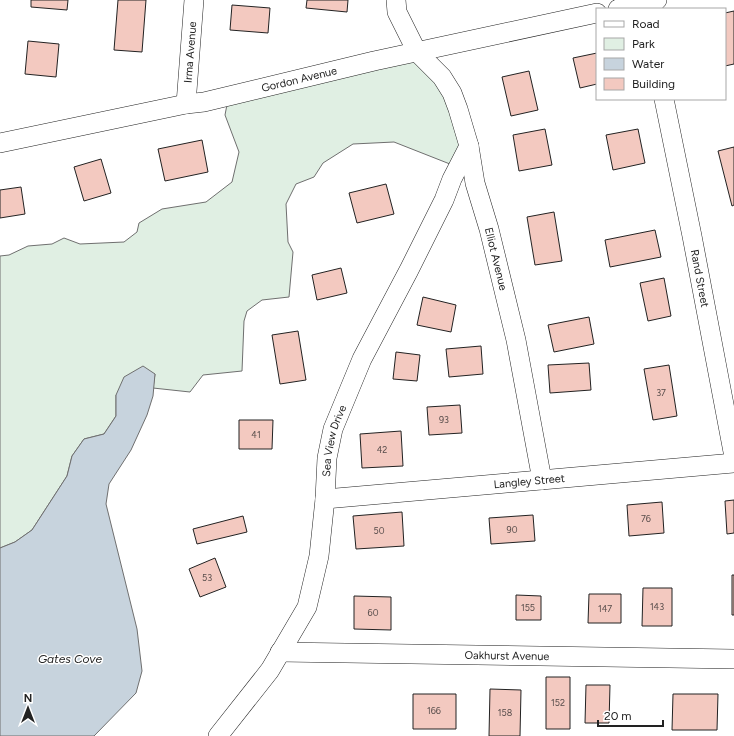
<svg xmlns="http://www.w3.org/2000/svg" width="734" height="736" font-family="Figtree,sans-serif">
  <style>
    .green { fill: #e0efe3; stroke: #6f6f6f }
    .water { fill: #c7d3dd; stroke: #6f6f6f }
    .building { fill: #f3c9c0; stroke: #222 }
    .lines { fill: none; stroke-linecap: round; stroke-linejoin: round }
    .street-casing { stroke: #222; stroke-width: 20 }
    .street { stroke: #fff; stroke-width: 19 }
    .labels { text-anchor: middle; stroke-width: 3; stroke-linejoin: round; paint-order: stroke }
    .number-label { font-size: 9px; fill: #564c4a }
    .street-label { font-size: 11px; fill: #222; stroke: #fff }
    .water-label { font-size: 12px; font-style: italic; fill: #222; stroke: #fff }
  </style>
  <rect width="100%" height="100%" fill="#fff"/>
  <path class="green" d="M419 49 445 77 469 149 455 166 394 142 353 144 323 163 314 177 296 184 286 204 288 242 293 252 289 297 262 300 247 311 244 321 242 371 203 375 190 392 153 388 155 374 116 395V416L104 434 84 439 72 456 67 476 32 530 15 542 0 548V256L9 255 28 246 52 244 64 238 80 244 124 242 137 232 139 223 162 209 206 202 232 182 239 152 225 115 229 94Z"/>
  <path class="water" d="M143 366 155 374 153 396 147 415 131 450 109 484 106 504 137 629 142 671 136 693 94 736H0V548L15 542 32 530 67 476 72 456 84 439 104 434 116 416V395L124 377Z"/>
  <path class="building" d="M31 0H68L67 10 31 7Z
    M118 0H146L142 52 114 50Z
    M307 0H348L347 12 306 8Z
    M232 5 270 8 268 33 230 30Z
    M734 11V64L725 66V13Z
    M28 41 59 44 56 77 25 74Z
    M597 53V84L580 88 573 58Z
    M529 71 538 110 511 116 502 77Z
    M545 129 552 165 519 171 513 135Z
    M638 129 645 163 613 170 606 135Z
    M202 140 208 172 165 181 158 149Z
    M734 147V205L732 206 718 151Z
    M101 159 111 193 84 201 74 167Z
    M386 184 394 214 357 223 349 193Z
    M21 187 25 214 0 218V190Z
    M554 212 562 261 535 265 527 217Z
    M655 230 661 257 610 267 605 240Z
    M341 268 347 293 317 300 312 275Z
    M664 278 671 316 648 321 640 283Z
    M423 297 456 305 451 332 417 325Z
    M589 317 594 344 554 352 548 325Z
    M298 331 306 380 280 384 272 335Z
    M481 346 483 374 449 377 446 349Z
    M396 352 420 355 417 381 393 379Z
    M589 363 591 390 550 393 548 365Z
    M669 365 677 416 653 420 644 369Z
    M460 405 462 433 429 435 427 407Z
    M239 420H273L272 449H239Z
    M401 431 403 466 362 468 360 434Z
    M734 500V533L727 534 725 501Z
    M662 502 664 533 629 536 627 505Z
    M402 512 404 546 356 549 353 516Z
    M533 515 535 541 491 544 489 518Z
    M243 516 247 532 197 544 193 529Z
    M215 558 226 587 200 597 189 569Z
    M732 575H734V615H732Z
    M643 588H672V626H642Z
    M589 594H621V623H588Z
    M516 595 541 596V620H516Z
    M354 596 391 597V630L354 629Z
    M546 677H570V729H546Z
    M586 685H610L609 723H585Z
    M490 689 521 690 520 736H489Z
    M413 694H456V729H413Z
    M673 694H718L717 730H672Z"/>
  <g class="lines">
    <g class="street-casing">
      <g id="street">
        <path id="s1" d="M396 0 397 12 417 52 442 77 452 93 458 109 469 146 475 183 489 229 516 340 542 480"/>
        <path d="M618 9 657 0"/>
        <path id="s2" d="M664 99 692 236 734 457"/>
        <path id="s3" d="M186 104 194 0"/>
        <path id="s4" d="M0 143 186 104 204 102 374 61 597 13"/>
        <path id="s5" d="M325 499 734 463"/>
        <path id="s6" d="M280 652 734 659"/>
        <path id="s7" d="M218 736 270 670 307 607 319 556 325 499 327 458 333 429 362 359 409 270 444 200 452 179 469 146"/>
      </g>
    </g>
    <use href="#street" class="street"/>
  </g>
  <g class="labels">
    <g class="number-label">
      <text x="661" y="396">37</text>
      <text x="444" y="423">93</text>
      <text x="256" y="438">41</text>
      <text x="382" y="453">42</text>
      <text x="646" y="522">76</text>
      <text x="512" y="533">90</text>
      <text x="379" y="534">50</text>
      <text x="207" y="581">53</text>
      <text x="657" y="610">143</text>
      <text x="528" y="611">155</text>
      <text x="605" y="612">147</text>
      <text x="373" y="616">60</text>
      <text x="558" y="706">152</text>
      <text x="434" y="714">166</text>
      <text x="505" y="716">158</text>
    </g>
    <g class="street-label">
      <text dy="4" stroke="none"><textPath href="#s3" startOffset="52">Irma Avenue</textPath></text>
      <text dy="4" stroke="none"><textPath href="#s4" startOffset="306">Gordon Avenue</textPath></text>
      <text dy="4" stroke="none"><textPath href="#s1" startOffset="283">Elliot Avenue</textPath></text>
      <text dy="4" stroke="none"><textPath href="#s2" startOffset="183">Rand Street</textPath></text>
      <text dy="4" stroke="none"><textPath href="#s7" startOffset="326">Sea View Drive</textPath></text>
      <text dy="4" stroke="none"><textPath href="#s5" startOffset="205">Langley Street</textPath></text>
      <text dy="4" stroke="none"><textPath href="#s6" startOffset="227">Oakhurst Avenue</textPath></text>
    </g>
    <g class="water-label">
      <text x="70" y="663">Gates Cove</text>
    </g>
  </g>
  <rect x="596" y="8" width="130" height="92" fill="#ffffff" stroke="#a7a7a7"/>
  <rect x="604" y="21" width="20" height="6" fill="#ffffff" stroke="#a7a7a7"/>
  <text x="632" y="28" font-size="12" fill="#222222">Road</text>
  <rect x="604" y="38" width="20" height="12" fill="#e0efe3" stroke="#a7a7a7"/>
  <text x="632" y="48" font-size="12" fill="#222222">Park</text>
  <rect x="604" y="58" width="20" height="12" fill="#c7d3dd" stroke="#a7a7a7"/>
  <text x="632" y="68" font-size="12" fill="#222222">Water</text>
  <rect x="604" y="78" width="20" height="12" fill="#f3c9c0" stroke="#a7a7a7"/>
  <text x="632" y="88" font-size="12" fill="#222222">Building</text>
  <g transform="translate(28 708)" stroke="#ffffff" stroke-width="3" paint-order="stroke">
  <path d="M0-3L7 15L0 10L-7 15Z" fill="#222222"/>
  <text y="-6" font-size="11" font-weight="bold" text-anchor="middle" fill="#222222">N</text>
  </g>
  <path d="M598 720v6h65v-6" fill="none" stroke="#222222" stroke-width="2"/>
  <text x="604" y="720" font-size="12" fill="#222222" stroke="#ffffff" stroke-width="3" paint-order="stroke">20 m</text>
</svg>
